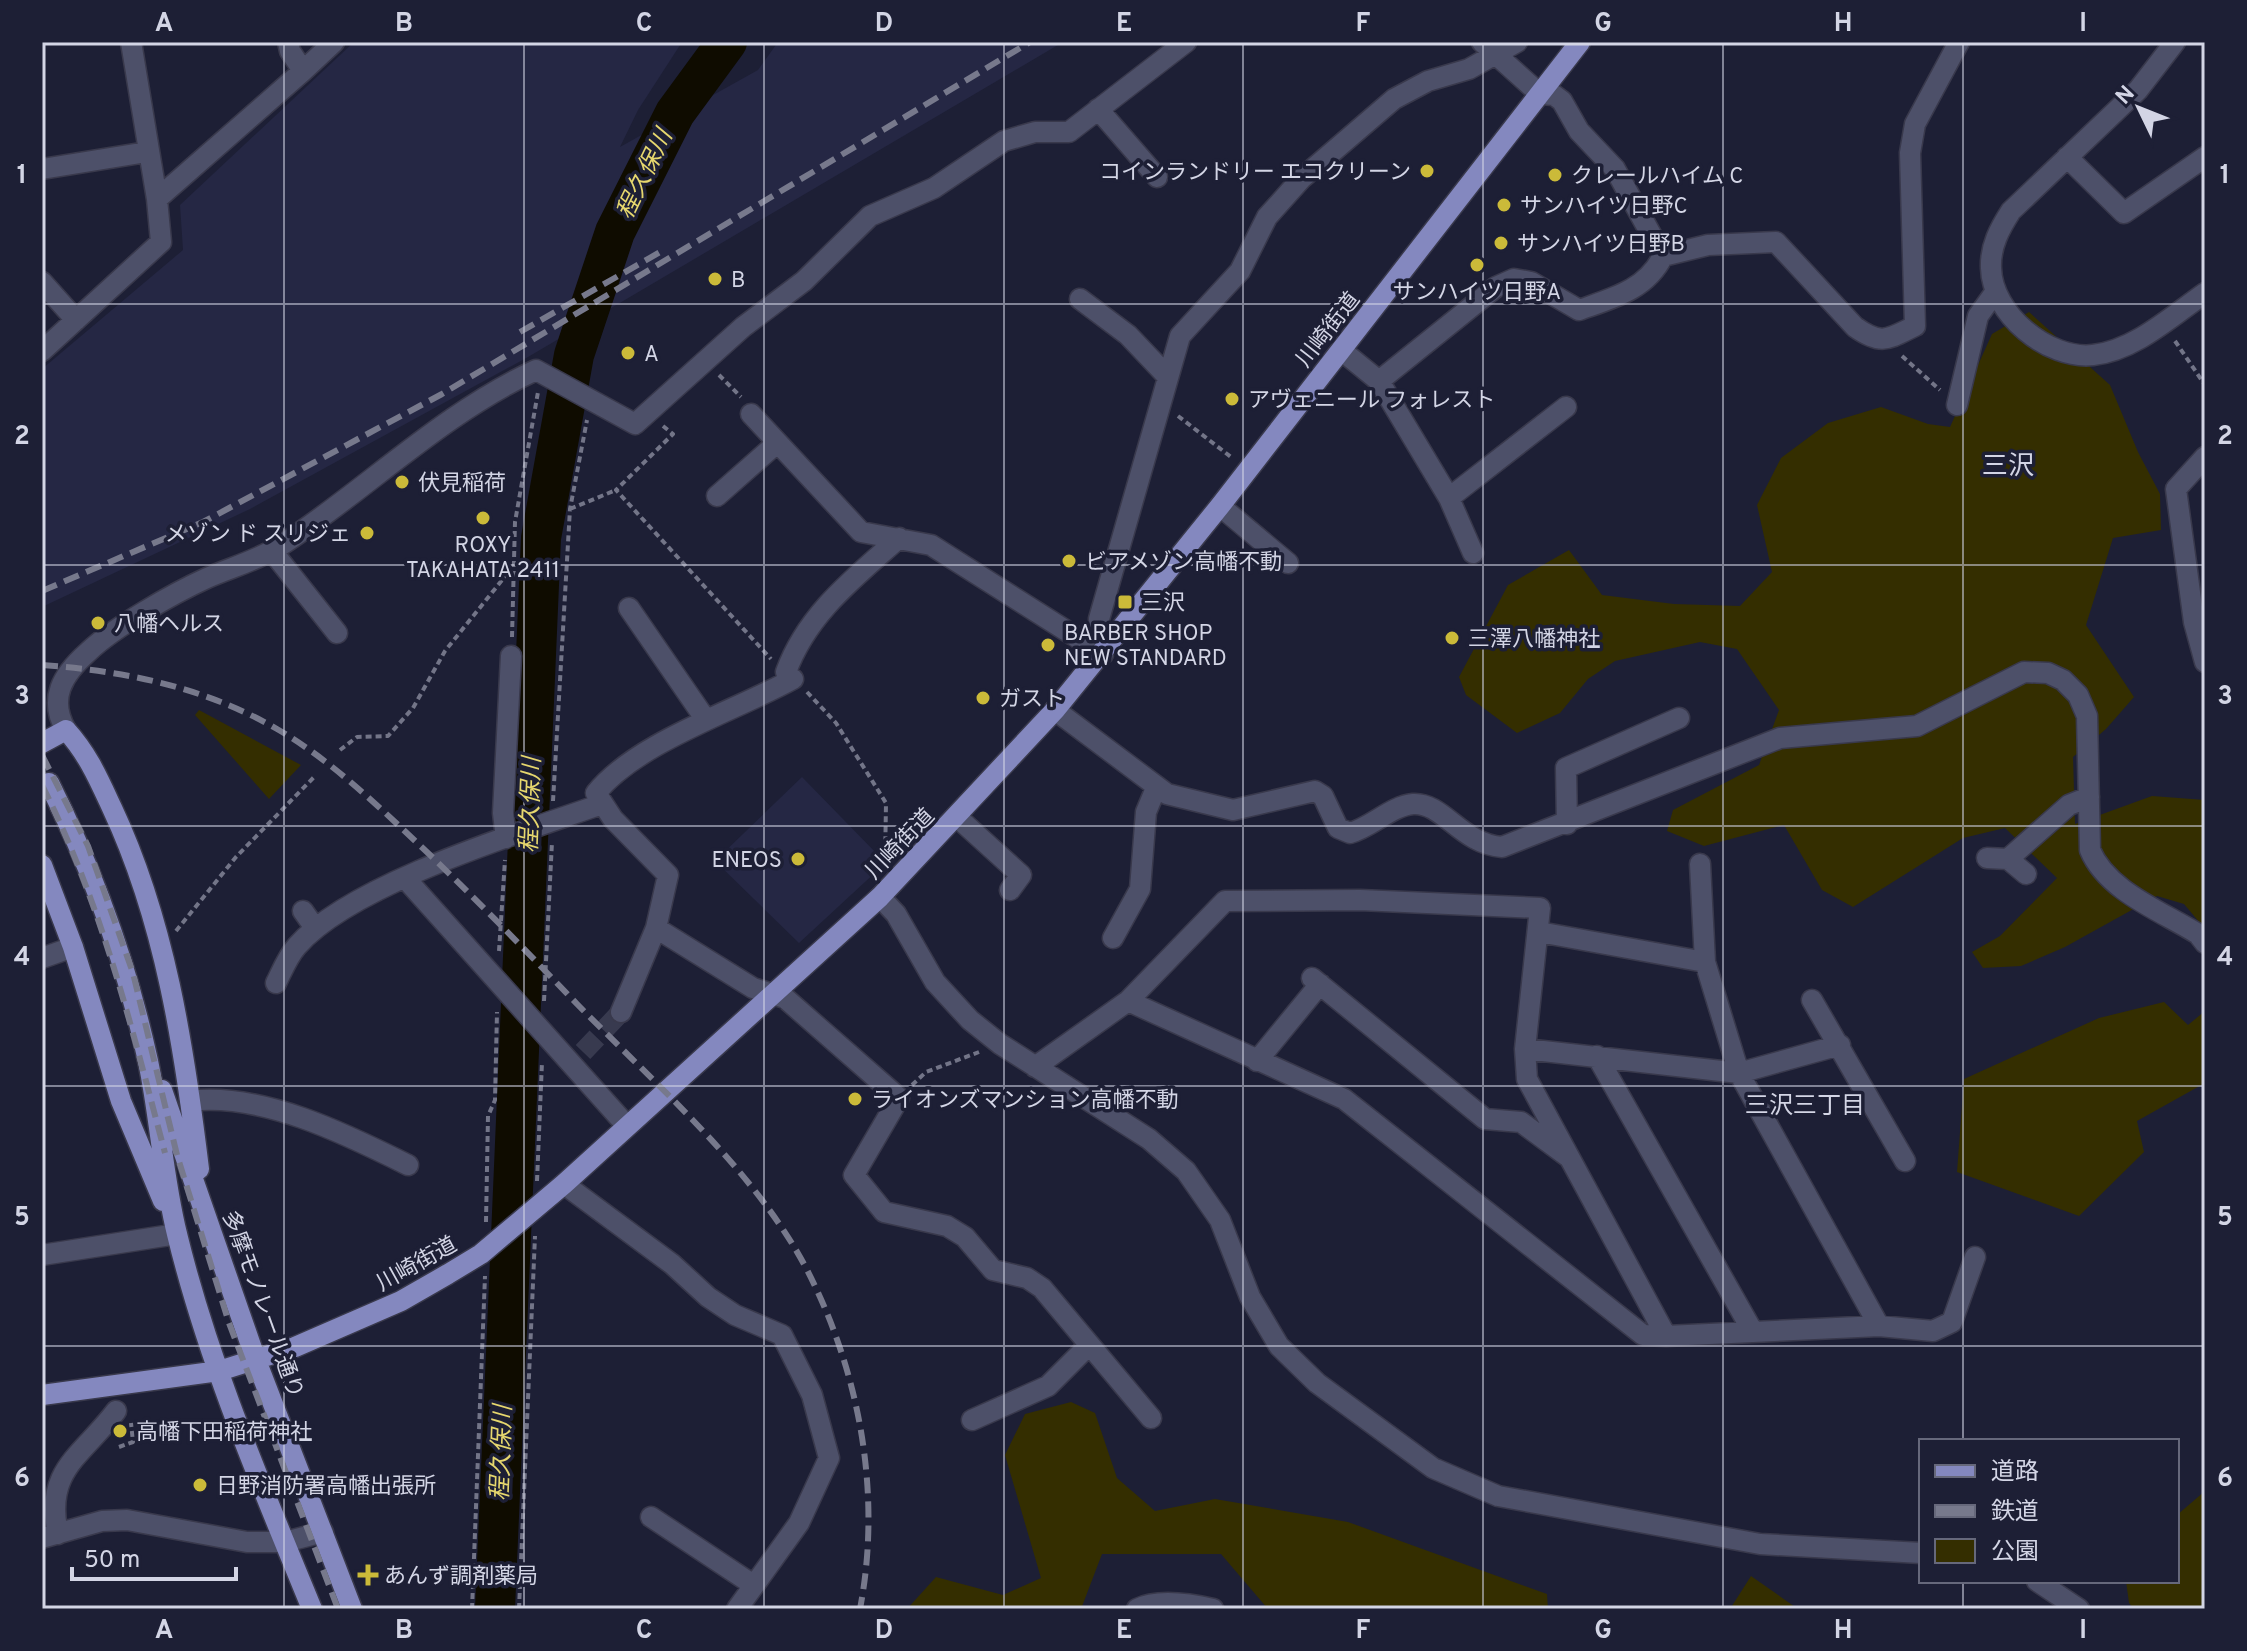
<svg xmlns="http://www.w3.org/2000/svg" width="2247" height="1651" font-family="Overpass,'Noto Sans JP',sans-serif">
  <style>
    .built { fill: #252744 }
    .green { fill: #342e00 }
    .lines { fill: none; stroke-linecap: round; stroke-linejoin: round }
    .river { stroke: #0f0c00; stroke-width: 40 }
    .minor-tunnel { stroke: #383a4f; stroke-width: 20; stroke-dasharray: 20 10; stroke-linecap: butt }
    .minor-casing { stroke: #39394c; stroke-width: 23 }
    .major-casing { stroke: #39394c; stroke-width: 23 }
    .path { stroke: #737588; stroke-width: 4; stroke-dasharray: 6 4; stroke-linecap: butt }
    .minor { stroke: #4d5069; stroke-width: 20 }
    .major { stroke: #8488bf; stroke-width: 20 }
    .rail { stroke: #77798c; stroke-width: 6; stroke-dasharray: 16 8; stroke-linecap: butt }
    .grid { fill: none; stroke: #d3d5e5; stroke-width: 2; stroke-opacity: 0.55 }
    .poi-dot { fill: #cbba39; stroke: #1d1f35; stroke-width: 3 }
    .labels { text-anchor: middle; stroke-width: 7; stroke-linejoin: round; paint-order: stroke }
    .poi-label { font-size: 22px; fill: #d3d5e5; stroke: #1d1f35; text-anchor: start }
    .street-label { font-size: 22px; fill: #d3d5e5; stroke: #1d1f35 }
    .water-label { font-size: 24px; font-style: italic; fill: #e6d76e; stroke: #1d1f35 }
    .neighbourhood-label { font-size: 24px; fill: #d3d5e5; stroke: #1d1f35 }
    .quarter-label { font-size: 26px; fill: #d3d5e5; stroke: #1d1f35 }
    .neatline { fill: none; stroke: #d3d5e5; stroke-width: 3 }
    .grid-label { font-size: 26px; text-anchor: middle; font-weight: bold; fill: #d3d5e5 }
  </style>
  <rect width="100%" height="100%" fill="#1d1f35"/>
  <path class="built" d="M354 42H682L638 110 620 147 758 70 778 42H1063L528 357 250 509 42 607V369L183 250 180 205Z
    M802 777 879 856V869L799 943 715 861Z"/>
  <path class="green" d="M2029 312 2110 385 2138 452 2160 494 2161 530 2113 538 2086 625 2134 697 2106 729 2073 757 2075 824 2152 796 2205 800V929L2184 904 2157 896 2065 947 2021 966 1983 968 1972 952 2000 936 2057 878 2005 828 1963 838 1853 907 1822 890 1784 825 1704 846 1667 831 1673 810 1759 765 1779 710 1737 649 1700 642 1615 661 1588 679 1560 713 1517 733 1466 695 1459 677 1508 585 1569 550 1602 595 1674 604 1740 606 1772 572 1757 505 1781 458 1828 423 1881 407 1928 424 1950 427 1992 334Z
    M199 710 301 765 269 799 195 715Z
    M2164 1002 2188 1025 2205 1011V1083L2137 1121 2144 1152 2079 1216 1957 1172 1964 1079 2099 1018Z
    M1071 1402 1095 1413 1117 1478 1155 1511 1215 1499 1348 1522 1547 1594 1548 1609H1268L1221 1554H1102L1081 1609H907L936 1577 1003 1595 1041 1578 1005 1455 1025 1414Z
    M2205 1491V1609H2134L2129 1603 2126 1581H2177V1515Z
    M1751 1576 1798 1609H1730Z"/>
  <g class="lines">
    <path class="river" d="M495 1609 541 538 574 355 615 232 675 113 727 42"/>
    <path class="minor-tunnel" d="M583 1052 621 1012"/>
    <g class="minor-casing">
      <path id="minor" d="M131 42 157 199
        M288 42 290 51 303 71 334 42
        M1482 42 1540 94 1554 95 1562 101 1579 131 1615 169 1663 256 1708 245 1776 242 1855 327C1882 346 1888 339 1915 326L1910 153 1915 124 1959 42
        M2175 42 2138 90 2011 211C2000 228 1990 246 1991 268 1992 314 2048 360 2093 355 2134 351 2172 316 2205 293
        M1098 109 1157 177
        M2067 157 2124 213 2205 157
        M42 169 147 152
        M42 282 76 320
        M1080 299 1128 335 1167 376
        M1341 350 1379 381 1496 287 1514 279 1531 282 1579 310C1613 298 1646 290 1663 256
        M42 351 161 242 157 199 303 71
        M1379 381 1449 498 1473 553
        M1957 405 1978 316 1996 291
        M751 414 861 532 931 545 1103 654
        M2205 457 2176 489 2194 622 2205 662
        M717 496 777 443
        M1449 498 1566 407
        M1220 506 1288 563
        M272 551 337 633
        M629 608 706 720
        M1103 654 1099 619 1180 336 1240 271 1267 217 1301 179 1394 99 1428 81 1469 69 1517 42
        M786 672C807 614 854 578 899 538
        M1055 710 1167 794 1233 810 1315 791 1323 796 1338 828 1350 833C1372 827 1391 806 1413 804 1443 802 1461 844 1502 847L1780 738 1917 726 2024 672 2048 673 2063 680 2078 695 2087 716 2090 850C2107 891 2161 911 2198 934L2205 943
        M66 730C48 699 62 675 88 652 114 627 174 593 207 578 232 567 256 561 280 546 366 490 441 414 536 370L635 424 743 327 804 281 870 216 934 188 1004 141 1035 132H1069L1186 42
        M957 817 1021 875 1010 890
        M1567 824 1566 768 1679 718
        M506 838 503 813 511 656
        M1987 858 2008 859 2026 874
        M2008 859 2069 805 2089 797
        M1700 864 1705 962 1739 1073 1879 1326
        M405 878 627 1126
        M880 897 896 914 935 982 970 1020 1000 1044 1149 1139 1186 1171 1220 1220 1250 1297 1279 1346 1317 1383 1433 1468 1498 1496 1760 1544 1921 1553
        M303 911 315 928
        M656 928 753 988 785 998 899 1098 854 1175 884 1212 947 1226 965 1237 993 1270 1027 1278 1042 1288 1151 1418
        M1539 932 1705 962
        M1113 938 1140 889 1146 812 1156 788
        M42 958 73 947
        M1312 978 1485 1119 1521 1122 1567 1156
        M276 983C282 971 288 956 297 946 351 884 522 832 602 804
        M1812 1000 1905 1161
        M1128 1001 1225 901 1360 900 1540 908 1525 1049 1527 1079 1666 1336 1879 1326 1933 1331 1952 1322 1975 1257
        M621 1012 656 928 668 875 613 819 596 793C637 742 735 711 793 679
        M1525 1049 1739 1073 1840 1045
        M1597 1056 1753 1332
        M1257 1061 1320 984
        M1035 1067 1128 1001 1344 1099 1643 1335 1666 1336
        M190 1101C261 1092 346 1134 408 1165
        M564 1184 672 1264 708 1297 735 1315 782 1335 812 1395 829 1458 799 1523 737 1609
        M42 1255 177 1234
        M972 1420 1048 1386 1089 1345
        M651 1517 752 1584
        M58 1534C44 1470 82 1456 116 1411
        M42 1538 102 1521 127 1520 247 1542H285L323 1532
        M2037 1581 2079 1609
        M1137 1609C1157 1599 1191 1604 1213 1609"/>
    </g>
    <g class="major-casing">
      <path id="major" d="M42 743 66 730C88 754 99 780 112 808 165 921 184 1046 199 1169
        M49 783C93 871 127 965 148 1061 160 1118 163 1178 177 1234 208 1362 262 1487 312 1609
        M42 865 73 947 121 1101 163 1201
        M162 1090 256 1360 352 1609
        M42 1395 219 1371 295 1347 401 1301 448 1274 481 1254 564 1184 880 897 1055 710 1220 506 1580 42"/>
    </g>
    <path class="path" d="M2175 341 2205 385
      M1902 356 1940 390
      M719 375 741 397
      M1178 416 1231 457
      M663 426 673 434 616 490 771 659
      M570 509 616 490
      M512 637 515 522 538 392
      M807 692 836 723 886 803 885 862
      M340 750 357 737 388 736 413 708 445 651 511 569
      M553 801 570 509 587 420
      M176 931 236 857 316 775
      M499 951 505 860
      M544 1001 552 842
      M912 1085 926 1072 979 1052
      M537 1181 542 1062
      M486 1222 488 1116 495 1100 497 1012
      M119 1447 133 1442 131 1423
      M472 1609 485 1276
      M519 1609 535 1236"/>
    <use href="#minor" class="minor"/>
    <use href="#major" class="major"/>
    <path class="rail" d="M520 332 662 251
      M42 591 203 522 442 394 1030 42
      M42 665C125 671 204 687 277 729 334 762 381 809 429 854 480 903 529 954 577 1004 658 1087 765 1179 814 1284 862 1384 881 1500 860 1609
      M42 755 88 846 133 973 177 1155 229 1323 338 1609
      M42 785C102 905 131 1025 165 1153"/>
  </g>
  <path class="grid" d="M284 42V1609M524 42V1609M764 42V1609M1004 42V1609M1243 42V1609M1483 42V1609M1723 42V1609M1963 42V1441M42 304H2205M42 565H2205M42 826H2205M42 1086H2205M42 1346H2205M1963 1581V1609"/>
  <g class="poi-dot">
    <circle cx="1427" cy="171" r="8"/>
    <circle cx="1555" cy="175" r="8"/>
    <circle cx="1504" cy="205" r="8"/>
    <circle cx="1501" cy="243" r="8"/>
    <circle cx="1477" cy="265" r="8"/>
    <circle cx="715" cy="279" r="8"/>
    <circle cx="628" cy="353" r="8"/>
    <circle cx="1232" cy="399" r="8"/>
    <circle cx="402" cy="482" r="8"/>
    <circle cx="483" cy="518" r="8"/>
    <circle cx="367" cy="533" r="8"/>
    <circle cx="1069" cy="561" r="8"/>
    <rect x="1117" y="594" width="16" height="16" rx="4"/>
    <circle cx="98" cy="623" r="8"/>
    <circle cx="1452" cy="638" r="8"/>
    <circle cx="1048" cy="645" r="8"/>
    <circle cx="983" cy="698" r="8"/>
    <circle cx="798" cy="859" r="8"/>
    <circle cx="855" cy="1099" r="8"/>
    <circle cx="120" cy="1431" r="8"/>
    <circle cx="200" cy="1485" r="8"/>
    <path d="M364 1563h8v8h8v8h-8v8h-8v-8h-8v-8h8z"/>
  </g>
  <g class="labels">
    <g class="poi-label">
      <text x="1411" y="179" text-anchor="end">コインランドリー エコクリーン</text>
      <text x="1571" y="183">クレールハイム C</text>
      <text x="1520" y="213">サンハイツ日野C</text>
      <text x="1517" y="251">サンハイツ日野B</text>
      <text x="731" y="287">B</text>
      <text x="1477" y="299" text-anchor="middle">サンハイツ日野A</text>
      <text x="644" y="361">A</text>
      <text x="1248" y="407">アヴェニール フォレスト</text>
      <text x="418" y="490">伏見稲荷</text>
      <text x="351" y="541" text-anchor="end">メゾン ド スリジェ</text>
      <text x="483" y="552" text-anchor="middle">ROXY<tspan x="483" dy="25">TAKAHATA 2411</tspan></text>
      <text x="1085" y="569">ビアメゾン高幡不動</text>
      <text x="1141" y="610">三沢</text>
      <text x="114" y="631">八幡ヘルス</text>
      <text x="1064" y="640">BARBER SHOP<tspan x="1064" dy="25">NEW STANDARD</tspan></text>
      <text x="1468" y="646">三澤八幡神社</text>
      <text x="999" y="706">ガスト</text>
      <text x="782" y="867" text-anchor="end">ENEOS</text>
      <text x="871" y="1107">ライオンズマンション高幡不動</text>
      <text x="136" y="1439">高幡下田稲荷神社</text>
      <text x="216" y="1493">日野消防署高幡出張所</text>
      <text x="384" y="1583">あんず調剤薬局</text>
    </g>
    <g class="street-label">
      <text transform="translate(1327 329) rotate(-52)" y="8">川崎街道</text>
      <text transform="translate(899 843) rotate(-46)" y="8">川崎街道</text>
      <text transform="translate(416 1263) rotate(-29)" y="8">川崎街道</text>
      <text transform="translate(264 1304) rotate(70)" y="8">多摩モノレール通り</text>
    </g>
    <g class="water-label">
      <text transform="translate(644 174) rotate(-64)" y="8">程久保川</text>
      <text transform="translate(530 805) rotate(-88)" y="8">程久保川</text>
      <text transform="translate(501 1453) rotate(-88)" y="8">程久保川</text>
    </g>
    <g class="neighbourhood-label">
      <text x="1805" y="1113">三沢三丁目</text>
    </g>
    <g class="quarter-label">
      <text x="2008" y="474">三沢</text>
    </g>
  </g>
  <rect width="2247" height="1651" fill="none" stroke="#1d1f35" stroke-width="88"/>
  <rect x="1919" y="1439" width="260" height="144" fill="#1d1f35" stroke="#66687b" stroke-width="2"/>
  <rect x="1935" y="1465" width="40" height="12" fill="#8488bf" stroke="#66687b" stroke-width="2"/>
  <text x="1991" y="1479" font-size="24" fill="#d3d5e5">道路</text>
  <rect x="1935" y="1505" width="40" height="12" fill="#77798c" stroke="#66687b" stroke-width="2"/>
  <text x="1991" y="1519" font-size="24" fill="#d3d5e5">鉄道</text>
  <rect x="1935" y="1539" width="40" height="24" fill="#342e00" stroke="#66687b" stroke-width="2"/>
  <text x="1991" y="1559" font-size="24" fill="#d3d5e5">公園</text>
  <g transform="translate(2139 108) rotate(313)" stroke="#1d1f35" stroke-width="6" paint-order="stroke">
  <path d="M0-6L14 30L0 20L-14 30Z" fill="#d3d5e5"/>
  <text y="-12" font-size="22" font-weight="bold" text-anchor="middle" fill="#d3d5e5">N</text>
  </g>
  <path d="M72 1567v12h164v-12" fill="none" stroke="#d3d5e5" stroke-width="4"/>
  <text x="84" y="1567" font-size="24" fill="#d3d5e5" stroke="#1d1f35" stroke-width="6" paint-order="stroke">50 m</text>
  <rect x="44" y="44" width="2159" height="1563" class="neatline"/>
  <g class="grid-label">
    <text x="164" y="31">A</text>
    <text x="404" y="31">B</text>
    <text x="644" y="31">C</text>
    <text x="884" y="31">D</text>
    <text x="1124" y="31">E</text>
    <text x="1363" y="31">F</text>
    <text x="1603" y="31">G</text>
    <text x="1843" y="31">H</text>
    <text x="2083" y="31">I</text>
    <text x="22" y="183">1</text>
    <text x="2225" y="183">1</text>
    <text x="22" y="444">2</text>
    <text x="2225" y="444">2</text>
    <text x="22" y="704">3</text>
    <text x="2225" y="704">3</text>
    <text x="22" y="965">4</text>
    <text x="2225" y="965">4</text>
    <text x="22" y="1225">5</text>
    <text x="2225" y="1225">5</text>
    <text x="22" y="1486">6</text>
    <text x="2225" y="1486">6</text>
    <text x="164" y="1638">A</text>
    <text x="404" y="1638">B</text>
    <text x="644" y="1638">C</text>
    <text x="884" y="1638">D</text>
    <text x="1124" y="1638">E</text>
    <text x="1363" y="1638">F</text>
    <text x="1603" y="1638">G</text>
    <text x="1843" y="1638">H</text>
    <text x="2083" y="1638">I</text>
  </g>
</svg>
